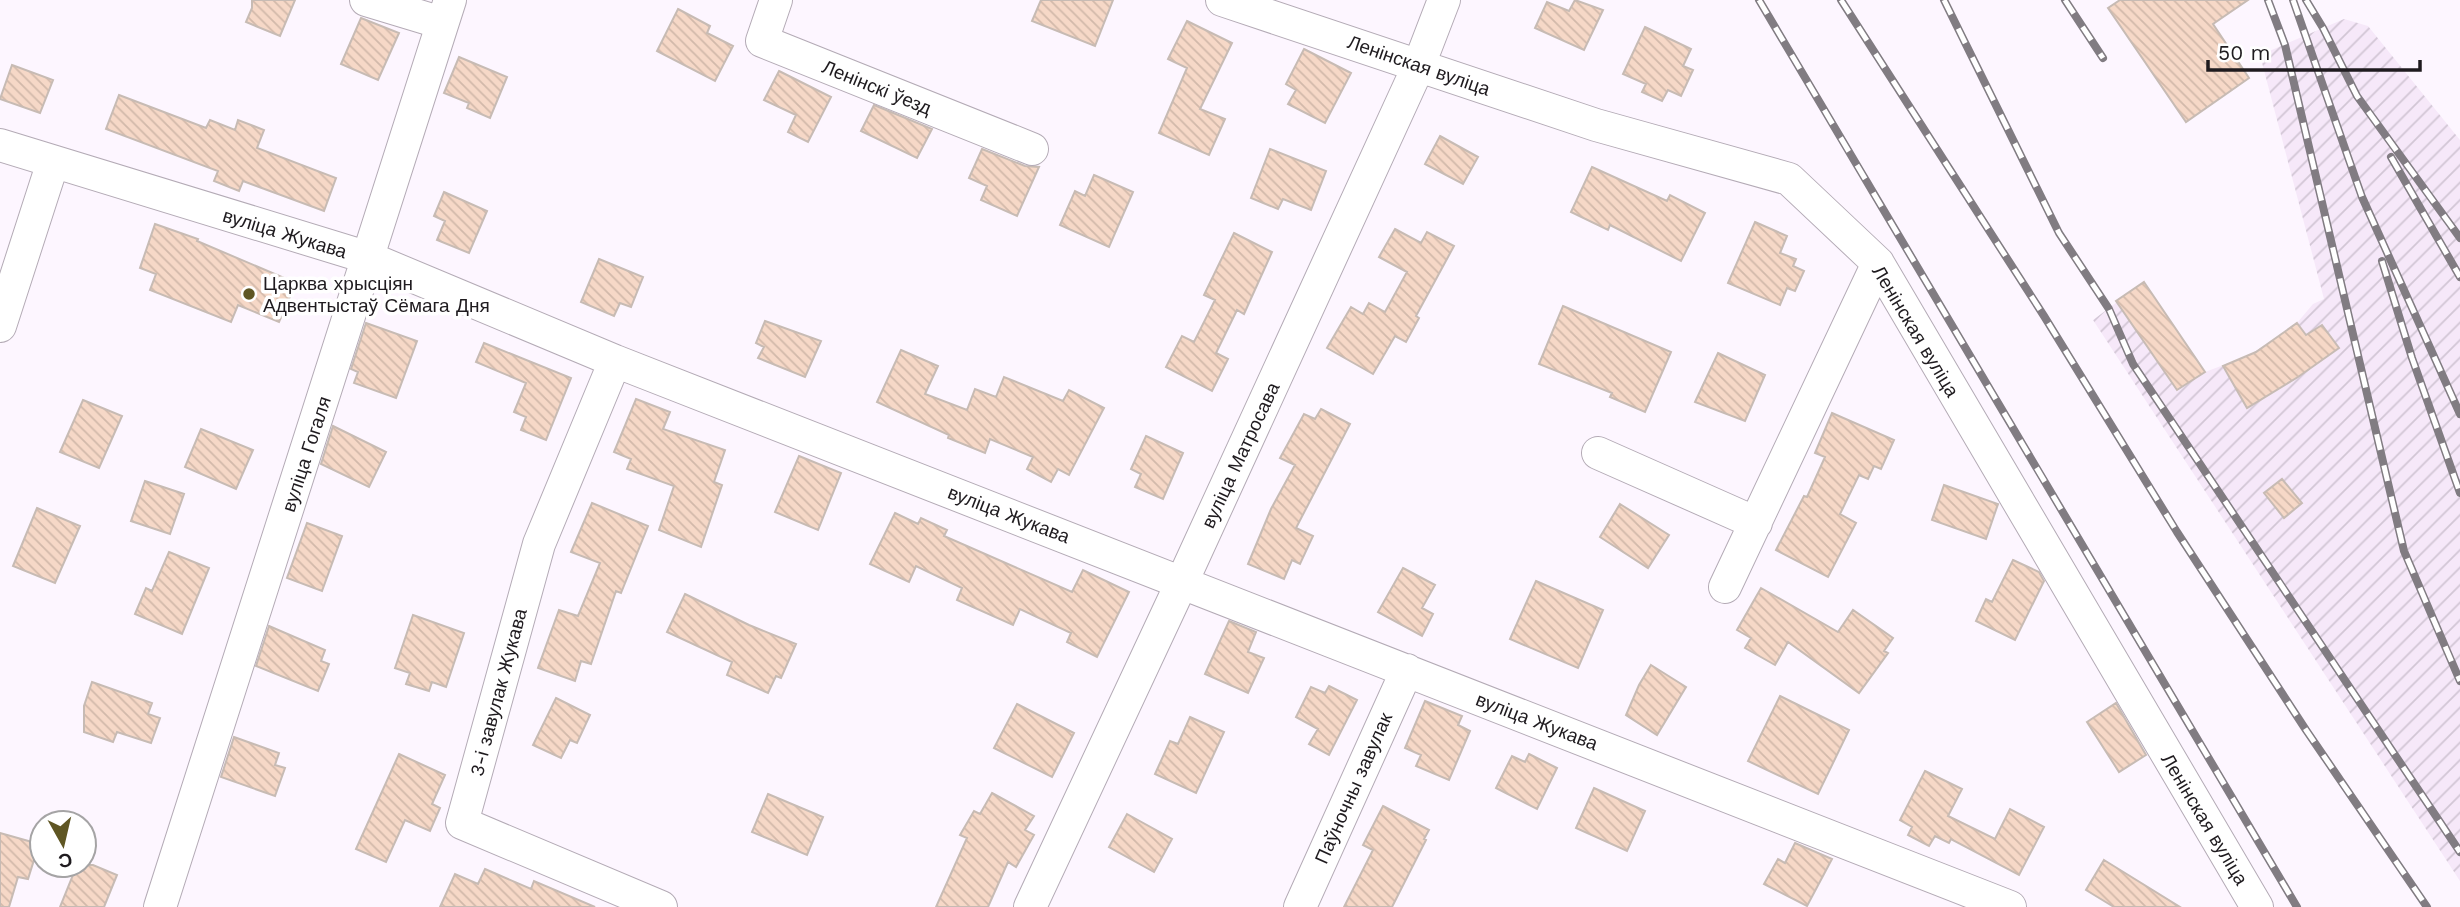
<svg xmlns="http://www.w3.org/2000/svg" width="2460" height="907" font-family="'Work Sans',sans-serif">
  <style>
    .industrial { fill: url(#industrial-furrows) }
    .building { fill: url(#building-back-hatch); stroke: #c7bbb4; stroke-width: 2 }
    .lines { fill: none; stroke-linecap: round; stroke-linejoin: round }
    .minor-casing { stroke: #b4abb6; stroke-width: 34 }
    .minor { stroke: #fff; stroke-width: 32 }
    .rail-casing { stroke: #817c82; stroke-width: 8 }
    .rail { stroke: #fff; stroke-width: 5; stroke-dasharray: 16; stroke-linecap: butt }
    .poi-dot { fill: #5f5623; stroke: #fff; stroke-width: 2.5 }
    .labels { text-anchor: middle; stroke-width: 7; stroke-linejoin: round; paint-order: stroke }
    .street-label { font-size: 19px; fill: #1f1b1f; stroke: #fff }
    .poi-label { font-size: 19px; fill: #1f1b1f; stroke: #fff; text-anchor: start }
  </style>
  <defs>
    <pattern id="industrial-furrows" width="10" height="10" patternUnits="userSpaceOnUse" patternTransform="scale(1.75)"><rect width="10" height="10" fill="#f6e8f9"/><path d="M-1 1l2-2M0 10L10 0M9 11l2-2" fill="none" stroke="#d2c6d5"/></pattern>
    <pattern id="building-back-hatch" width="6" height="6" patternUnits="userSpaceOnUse" patternTransform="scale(1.75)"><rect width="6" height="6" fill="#f6d8c7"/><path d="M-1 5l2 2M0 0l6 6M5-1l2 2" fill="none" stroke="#d2b9aa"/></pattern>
  </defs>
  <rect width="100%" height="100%" fill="#fdf6ff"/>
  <path class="industrial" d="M2344 19 2368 26 2460 140V881L2093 320 2144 282 2205 372 2250 355 2297 323 2313 304 2324 299 2260 55Z"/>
  <path class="building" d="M252 0H295L280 36 246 22 252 8Z
    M1041 0H1113L1095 46 1032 21Z
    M1575 0 1603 10 1584 50 1535 28 1547 2 1569 11Z
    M2120 0H2248L2213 24 2249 78 2186 122 2108 8Z
    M678 9 710 26 707 33 733 46 715 81 657 51Z
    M361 18 399 33 378 80 341 64Z
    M1187 21 1232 43 1200 109 1225 119 1209 155 1159 133 1187 68 1168 59Z
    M1645 27 1691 49 1683 66 1693 70 1681 96 1668 90 1662 101 1642 92 1646 84 1623 74Z
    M1304 49 1351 73 1325 123 1288 104 1296 90 1286 84Z
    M459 57 507 77 490 118 467 108 469 103 444 93Z
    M12 65 53 80 40 113 0 99Z
    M779 71 831 97 808 142 788 132 796 115 764 100Z
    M119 95 206 128 210 120 235 130 238 120 264 130 257 148 336 178 324 211 243 181 239 191 214 181 218 171 106 129Z
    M874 105 932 129 917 158 861 131Z
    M1440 136 1478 157 1463 184 1425 164Z
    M982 149 1025 166 1039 167 1017 216 981 200 987 186 969 178Z
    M1270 149 1326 171 1311 210 1283 199 1278 209 1251 198Z
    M1592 167 1667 201 1670 195 1705 213 1681 261 1610 225 1608 230 1571 212Z
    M1094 175 1133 192 1109 247 1060 225 1075 191 1085 196Z
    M444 192 487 211 469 253 437 240 445 221 434 216Z
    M1755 222 1787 236 1780 253 1796 259 1793 266 1804 271 1795 291 1787 288 1780 305 1728 283Z
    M155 224 198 239 197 241 296 283 279 322 238 305 231 322 150 290 156 274 140 268Z
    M1395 229 1421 243 1427 232 1454 246 1416 316 1419 318 1406 342 1395 336 1373 374 1327 348 1351 307 1363 314 1369 303 1385 312 1407 272 1379 257Z
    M1234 233 1272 252 1244 314 1237 310 1216 353 1228 359 1212 391 1166 367 1182 336 1194 342 1215 300 1204 295Z
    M599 259 643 277 631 307 620 303 614 316 581 302Z
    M2144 282 2205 372 2177 390 2116 301Z
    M1563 306 1671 352 1645 412 1610 397 1612 393 1539 364Z
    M765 321 821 341 805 377 758 358 764 347 756 343Z
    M366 323 417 341 396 398 354 383 358 372 351 369Z
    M2297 323 2306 335 2322 325 2339 348 2298 377 2247 408 2223 366 2256 352Z
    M484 343 571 378 546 440 521 430 526 417 514 412 526 383 476 362Z
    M901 350 938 366 925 394 967 410 975 389 996 397 1004 377 1063 401 1069 390 1104 408 1069 475 1058 469 1051 482 1027 469 1033 457 990 439 985 453 948 438 949 435 877 402Z
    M1718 353 1765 375 1745 421 1695 402Z
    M636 399 670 412 663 429 725 450 714 482 722 485 701 547 659 530 674 486 627 469 631 459 614 452Z
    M83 400 122 416 99 468 60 452Z
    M1321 409 1350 424 1296 528 1313 536 1300 564 1292 560 1284 579 1248 564 1271 509 1295 465 1280 458 1304 414 1315 419Z
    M1832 413 1894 440 1881 469 1874 466 1868 479 1859 475 1840 514 1856 523 1828 577 1776 550 1804 496 1807 497 1825 457 1815 453Z
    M333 426 386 452 369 487 321 464Z
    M201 429 253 450 236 489 185 467Z
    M1146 436 1183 453 1163 499 1135 487 1141 474 1131 469Z
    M799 456 841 473 818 530 775 512Z
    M2282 479 2302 503 2284 518 2264 493Z
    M145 481 184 494 170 534 131 521Z
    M1944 485 1998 504 1986 539 1932 520Z
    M592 503 648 526 621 593 616 591 591 664 581 661 575 681 538 668 559 610 578 616 600 563 571 552Z
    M1620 504 1669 535 1648 568 1600 537Z
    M37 508 80 526 55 583 13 566Z
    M895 513 918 524 921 518 947 530 944 536 1072 592 1083 570 1129 592 1097 657 1067 642 1071 633 1020 609 1013 625 957 600 962 588 916 566 909 582 870 564Z
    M307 523 342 536 322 591 287 578Z
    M169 552 209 568 182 634 135 614 146 588 152 591Z
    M2013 560 2039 572 2044 581 2015 640 1976 621 1986 599 1992 602Z
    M1403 568 1435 585 1422 608 1433 614 1422 636 1378 612Z
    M1536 581 1603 610 1578 668 1510 639Z
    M1761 588 1838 632 1853 610 1893 638 1884 651 1888 653 1859 693 1788 642 1775 665 1745 648 1751 638 1737 630Z
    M685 594 749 625 796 644 781 678 776 676 768 693 727 675 732 662 667 632Z
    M413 615 464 633 446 687 432 682 429 691 406 684 410 673 395 668Z
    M1229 621 1256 632 1248 652 1264 658 1248 693 1205 674Z
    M269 626 325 650 321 661 329 664 318 691 256 666Z
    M1651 665 1686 687 1657 735 1626 715 1639 685Z
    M92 682 152 703 148 714 160 718 151 743 117 732 113 742 84 732V706Z
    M1329 686 1357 700 1329 755 1309 744 1318 729 1296 717 1311 687 1325 693Z
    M1780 696 1849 730 1818 794 1748 761Z
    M556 698 590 715 577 743 570 740 561 758 533 745Z
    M1425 701 1462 716 1458 725 1470 731 1449 780 1416 766 1421 755 1405 748Z
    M2116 703 2146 755 2119 772 2087 722Z
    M1017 704 1074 733 1052 777 994 748Z
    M1190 717 1224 732 1196 793 1155 774 1170 741 1178 744Z
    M234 737 279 753 275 765 285 768 275 796 221 777Z
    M399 754 445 775 432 804 440 808 430 831 405 820 386 862 356 849Z
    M1529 754 1557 768 1537 809 1496 788 1512 756 1525 762Z
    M1925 771 1962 789 1948 816 1995 839 2010 809 2044 827 2019 875 1951 839 1949 843 1935 836 1929 846 1908 835 1912 827 1900 820Z
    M1594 788 1645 811 1627 851 1576 828Z
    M992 793 1034 816 1025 830 1034 835 1016 867 1008 862 988 907H936L967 838 960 835 974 811 980 814Z
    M768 794 823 817 807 855 752 832Z
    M1383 806 1429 830 1424 839 1426 840 1392 907H1344L1373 850 1363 845Z
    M1127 814 1172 839 1154 872 1109 847Z
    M0 833 39 844 28 879 18 877 9 907H0Z
    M1795 843 1832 859 1807 906 1764 884 1778 859 1785 863Z
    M2104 860 2180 907H2114L2086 890Z
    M77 865H93L117 875 104 907H60Z
    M485 869 531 889 534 881 595 907H440L455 874 478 884Z"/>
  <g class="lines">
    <g class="minor-casing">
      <path id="minor" d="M366 0 442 23
        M776 0 762 41 1032 149
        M1222 0 1596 125 1789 179 1878 263 2257 907
        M0 145 369 258 615 361 2010 907
        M0 326 53 162
        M615 361 539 544 462 823 661 907
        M1598 453 1756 523
        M1725 587 1878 263
        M160 907 450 0
        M1030 907 1182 582 1419 65 1444 0
        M1300 907 1407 670"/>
    </g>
    <use href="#minor" class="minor"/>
    <g class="rail-casing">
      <path id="rail" d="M1759 0 2297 907
        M1841 0 2044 316 2177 532 2306 730 2427 907
        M1944 0 2059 233 2109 309 2133 364 2460 852
        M2065 0 2103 58
        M2268 0 2285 45 2404 551 2460 681
        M2293 0 2362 197 2460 414
        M2306 0 2323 28 2357 96 2460 238
        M2391 157 2460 277
        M2382 261 2412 358 2460 493"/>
    </g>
    <use href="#rail" class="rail"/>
  </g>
  <circle class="poi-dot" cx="249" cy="294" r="7"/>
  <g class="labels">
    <g class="street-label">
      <text transform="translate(1419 65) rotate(19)" y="7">Ленінская вуліца</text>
      <text transform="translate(877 87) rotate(22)" y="7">Ленінскі ўезд</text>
      <text transform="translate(285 233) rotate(17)" y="7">вуліца Жукава</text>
      <text transform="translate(1916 331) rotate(59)" y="7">Ленінская вуліца</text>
      <text transform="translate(306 454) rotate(-72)" y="7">вуліца Гогаля</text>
      <text transform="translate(1240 455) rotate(-65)" y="7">вуліца Матросава</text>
      <text transform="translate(1009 514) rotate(21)" y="7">вуліца Жукава</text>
      <text transform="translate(498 692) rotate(-75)" y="7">3-і завулак Жукава</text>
      <text transform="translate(1537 721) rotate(21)" y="7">вуліца Жукава</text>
      <text transform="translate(1353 788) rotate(-66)" y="7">Паўночны завулак</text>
      <text transform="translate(2205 819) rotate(59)" y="7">Ленінская вуліца</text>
    </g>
    <g class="poi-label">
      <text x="263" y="290">Царква хрысціян<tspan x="263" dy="22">Адвентыстаў Сёмага Дня</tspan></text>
    </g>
  </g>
  <g transform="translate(63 844) rotate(172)"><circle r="33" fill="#ffffff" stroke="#a5a4a5" stroke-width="2"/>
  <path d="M0-5L12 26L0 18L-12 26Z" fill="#5f5623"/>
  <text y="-10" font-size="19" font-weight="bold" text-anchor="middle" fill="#1f1b1f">С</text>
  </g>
  <path d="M2208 60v10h212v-10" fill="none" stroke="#1f1b1f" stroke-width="3.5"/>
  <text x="2218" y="60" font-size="21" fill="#1f1b1f" stroke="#ffffff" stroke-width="5" paint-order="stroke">50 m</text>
</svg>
